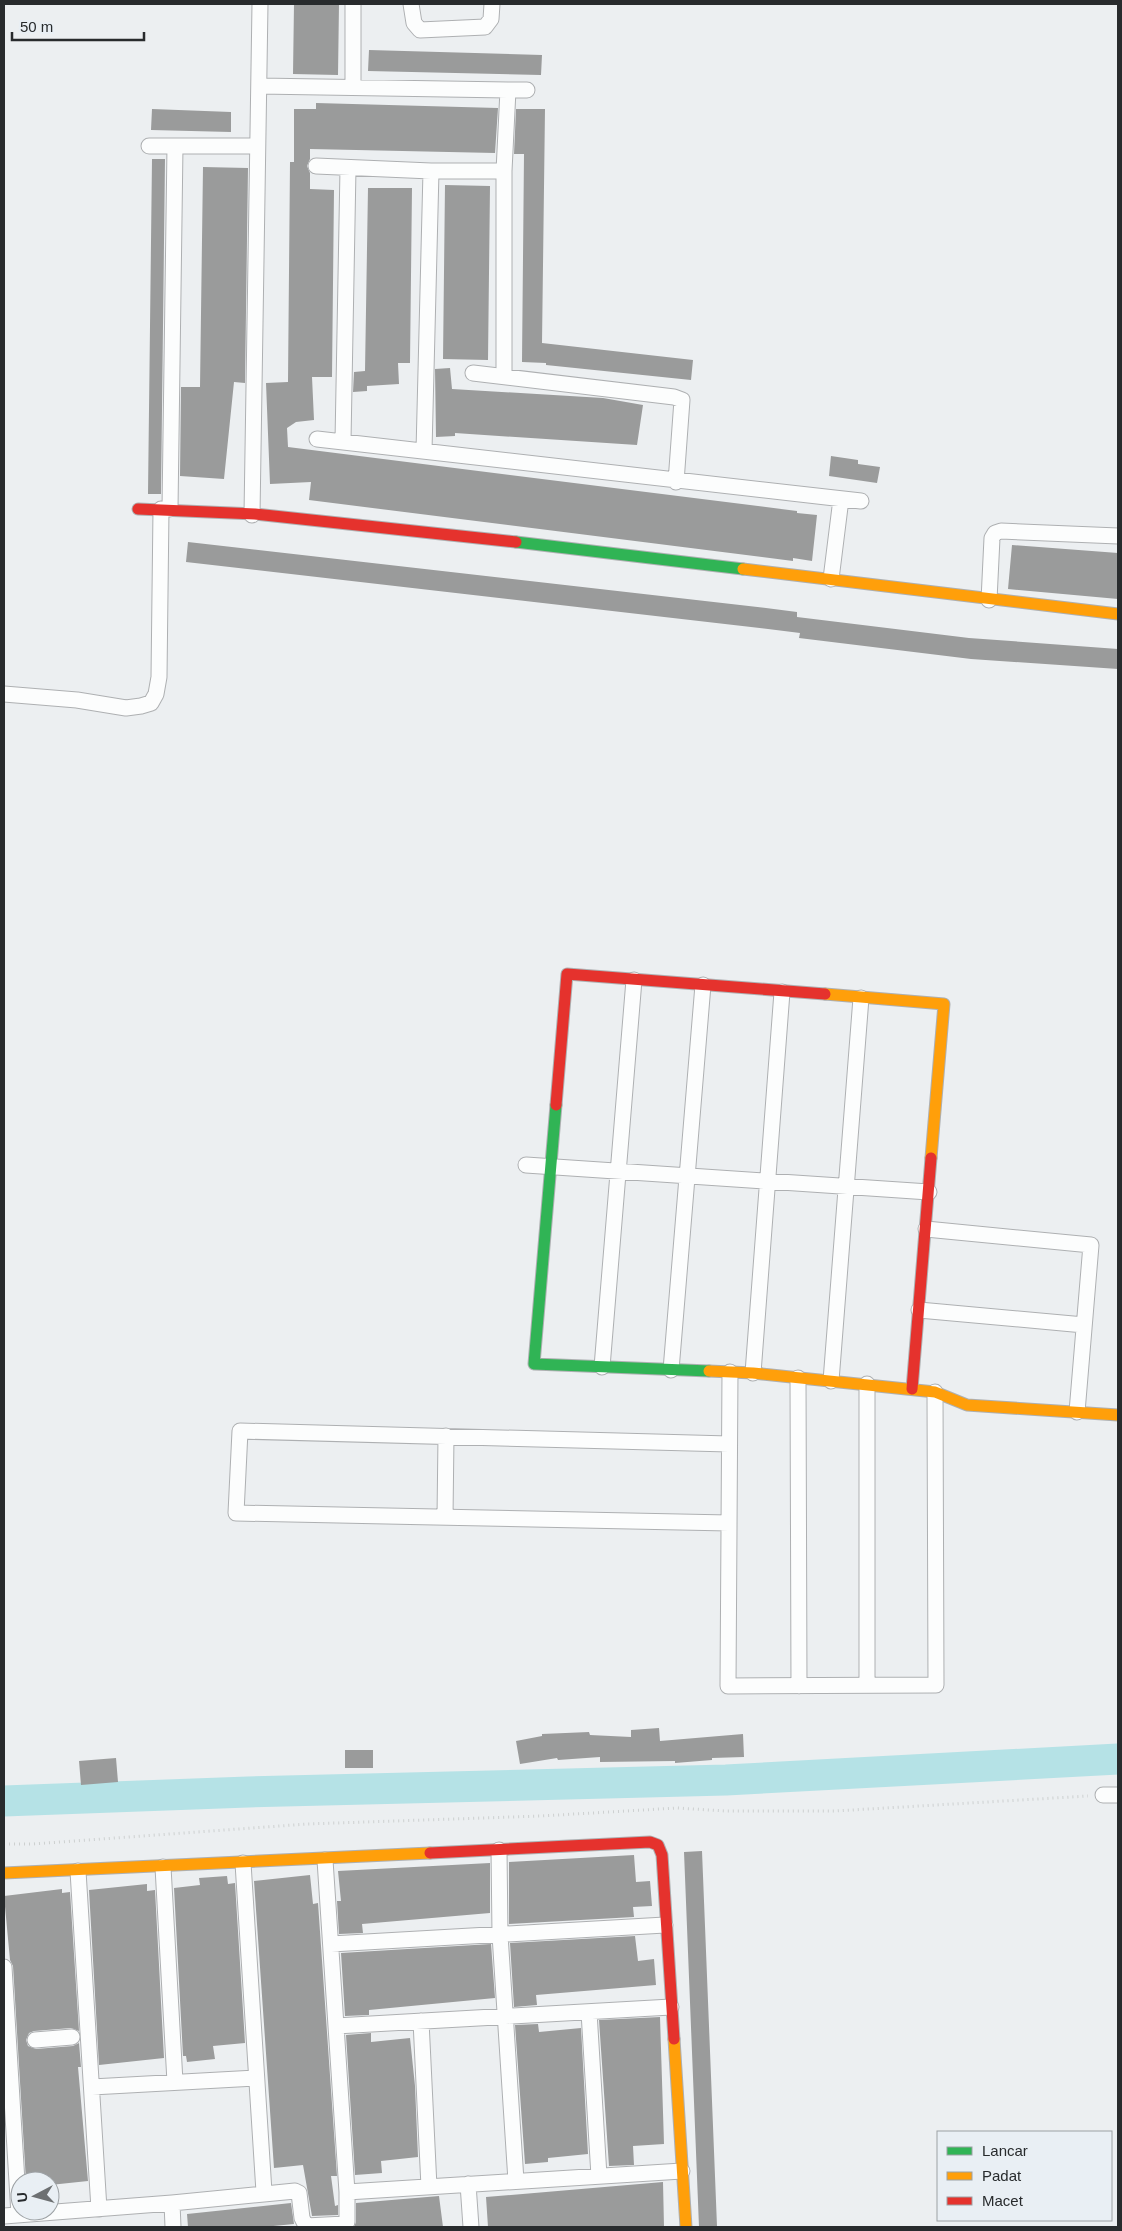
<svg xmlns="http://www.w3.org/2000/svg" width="1122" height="2231" font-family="Arial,sans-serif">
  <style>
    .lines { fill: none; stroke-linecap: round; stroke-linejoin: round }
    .river { stroke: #b5e2e6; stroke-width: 31 }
    .building { fill: #9a9b9b }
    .street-casing { stroke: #aeb0b2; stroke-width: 17 }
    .fast-casing { stroke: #aeb0b2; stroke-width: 13 }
    .slow-casing { stroke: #aeb0b2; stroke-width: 13 }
    .jam-casing { stroke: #aeb0b2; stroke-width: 13 }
    .path { stroke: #cdd0d0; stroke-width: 3; stroke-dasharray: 1 4; stroke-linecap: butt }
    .street { stroke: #fcfdfd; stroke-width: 15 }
    .fast { stroke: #30b455; stroke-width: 11 }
    .slow { stroke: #ff9f0a; stroke-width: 11 }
    .jam { stroke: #e5322d; stroke-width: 11 }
  </style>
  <rect width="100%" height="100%" fill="#eceff1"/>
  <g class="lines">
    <path class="river" d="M4 1801 248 1792 726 1780 1118 1759"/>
  </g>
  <path class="building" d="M294 4H339L338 75 293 74Z
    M369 50 542 55 541 75 368 71Z
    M316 103 498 108 495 153 310 149V159L307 166 310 173V189L334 190 332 377H312L314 420 296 422 287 428 288 447 797 511V513L817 515 812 561 793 558V561L309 500 311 482 270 484 266 383 288 382 290 162H294V109H316Z
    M152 109 231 112V132L151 130Z
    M516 109H545L542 343 693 360 691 380 546 365V363L522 362 524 154H514Z
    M152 159H165L161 494H148Z
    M203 167 248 168 245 383 234 382 224 479 180 476 181 387H200Z
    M445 185 490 186 488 360 443 359Z
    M368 188H412L410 363H398L399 384 367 386V391L353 392 354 372 365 371Z
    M450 368 452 389 603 398 643 405 637 445 455 433V436L436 437 435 369Z
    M831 456 858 460V464L880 467 877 483 829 476Z
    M188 542 766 608 797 612V617L969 638 1118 649V669L971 659 799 638 800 633 768 629 186 562Z
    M1012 545 1118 553V599L1008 589Z
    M659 1728 660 1741 743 1734 744 1757 712 1758V1760L675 1763V1761L600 1762V1757L558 1760 557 1758 520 1764 516 1741 542 1736V1734L589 1732 590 1735 631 1737V1730Z
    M345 1750H373V1768H345Z
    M116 1758 118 1782 81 1785 79 1761Z
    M702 1851 717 2226 699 2227 684 1852Z
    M634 1855 636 1882 650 1881 652 1906 633 1907 634 1917 509 1924V1862Z
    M490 1863V1913L362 1924 363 1933 339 1934 337 1901H341L338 1871Z
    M310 1875 313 1904 318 1903 337 2176H331L335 2206 338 2205V2215L312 2216 303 2165 274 2168 254 1881Z
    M227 1876 228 1884 235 1883 245 2043 213 2046 215 2059 187 2062 186 2056H183L174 1888 200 1885 199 1878Z
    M147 1884V1891L155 1890 164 2058 99 2065 89 1890Z
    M62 1889V1893L70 1892 79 2031 71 2028 34 2031 29 2033 26 2040 28 2046 36 2049 73 2046 79 2043 81 2067H78L88 2181 50 2185V2181H26L13 1966 10 1960 4 1896Z
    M635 1936 638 1961 654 1959 656 1985 536 1995 537 2005 514 2007 510 1943Z
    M491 1944 495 1998 369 2010V2015L345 2016 341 1953Z
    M660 2017 664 2144 633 2146 634 2165 609 2166 599 2020Z
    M538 2024 539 2032 581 2028 588 2154 548 2158V2162L525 2164 515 2025Z
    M371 2033V2042L410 2038 415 2086 418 2157 381 2161 382 2173 355 2175 346 2035Z
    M663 2182 664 2227H488L486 2197Z
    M439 2196 443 2227H354L356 2222V2203Z
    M291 2203 294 2224 263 2227H188L187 2214Z"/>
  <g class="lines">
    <g class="street-casing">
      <path id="street" d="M411 4 414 23 420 30 485 27 491 19 492 4
        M259 86 508 90 504 171V375
        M353 87V4
        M508 90H527
        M149 146H256
        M316 166 431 171H504
        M473 373 674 397 682 400 676 482
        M317 439 861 501
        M343 441 348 168
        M424 451 431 171
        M170 509 175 146
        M252 515 260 4
        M831 579 841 499
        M989 600 992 538 995 533 1001 531 1118 536
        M4 694 77 700 126 708 141 706 151 703 156 694 159 677 161 509
        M526 1165 929 1192
        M926 1229 1091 1245 1077 1412
        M919 1310 1084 1325
        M602 1367 634 980
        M671 1370 703 985
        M730 1372 728 1686 936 1685 935 1392
        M753 1373 782 992
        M798 1378 799 1686
        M831 1381 861 998
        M445 1517 446 1436
        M729 1523 236 1513 240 1431 729 1444
        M867 1685V1384
        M1103 1795H1118
        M499 1850 500 1935 516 2181
        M243 1863 264 2192
        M163 1867 175 2082
        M78 1871 99 2209
        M331 1944 665 1925
        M4 1967 19 2215
        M589 2012 599 2176
        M421 2021 429 2187
        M336 2026 671 2007
        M35 2040 72 2037
        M92 2087 256 2078
        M468 2184 471 2227
        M347 2192 682 2171
        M172 2203 173 2227
        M4 2216 172 2203 295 2191 299 2193 302 2218 306 2226 345 2224 347 2222V2192L325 1860"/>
    </g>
    <g class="fast-casing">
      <path id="fast" d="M516 542 743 569
        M556 1105 534 1364 709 1371"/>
    </g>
    <g class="slow-casing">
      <path id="slow" d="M743 569 1118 614
        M825 994 944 1004 931 1158
        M709 1371 753 1373 935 1392 967 1405 1118 1415
        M4 1873 430 1853
        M674 2039 686 2227"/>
    </g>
    <g class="jam-casing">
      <path id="jam" d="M138 509 255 514 516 542
        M556 1105 567 974 825 994
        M912 1389 931 1158
        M430 1853 650 1842 658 1845 662 1855 674 2039"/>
    </g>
    <path class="path" d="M4 1844H33L307 1824 541 1816 677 1808 725 1811H835L1088 1796"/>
    <use href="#street" class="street"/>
    <use href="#fast" class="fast"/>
    <use href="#slow" class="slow"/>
    <use href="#jam" class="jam"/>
  </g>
  <rect width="1122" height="2231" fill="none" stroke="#282b2d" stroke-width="10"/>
  <rect x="937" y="2131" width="175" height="90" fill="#e9eff4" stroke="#9ca1a4"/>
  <rect x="947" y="2147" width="25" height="8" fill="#30b455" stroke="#9ca1a4"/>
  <text x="982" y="2156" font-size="15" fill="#282b2d">Lancar</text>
  <rect x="947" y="2172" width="25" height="8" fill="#ff9f0a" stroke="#9ca1a4"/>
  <text x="982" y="2181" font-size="15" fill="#282b2d">Padat</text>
  <rect x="947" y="2197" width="25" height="8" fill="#e5322d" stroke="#9ca1a4"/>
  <text x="982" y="2206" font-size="15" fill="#282b2d">Macet</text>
  <g transform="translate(35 2196) rotate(264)"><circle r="24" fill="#e9eff4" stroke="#9ca1a4"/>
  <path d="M0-4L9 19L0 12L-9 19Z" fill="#6d7072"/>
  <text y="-8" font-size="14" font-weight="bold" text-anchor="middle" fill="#282b2d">U</text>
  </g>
  <path d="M12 32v8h132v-8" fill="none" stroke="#282b2d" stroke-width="2.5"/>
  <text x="20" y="32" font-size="15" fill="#282b2d" stroke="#e9eff4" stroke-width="4" paint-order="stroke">50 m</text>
</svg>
